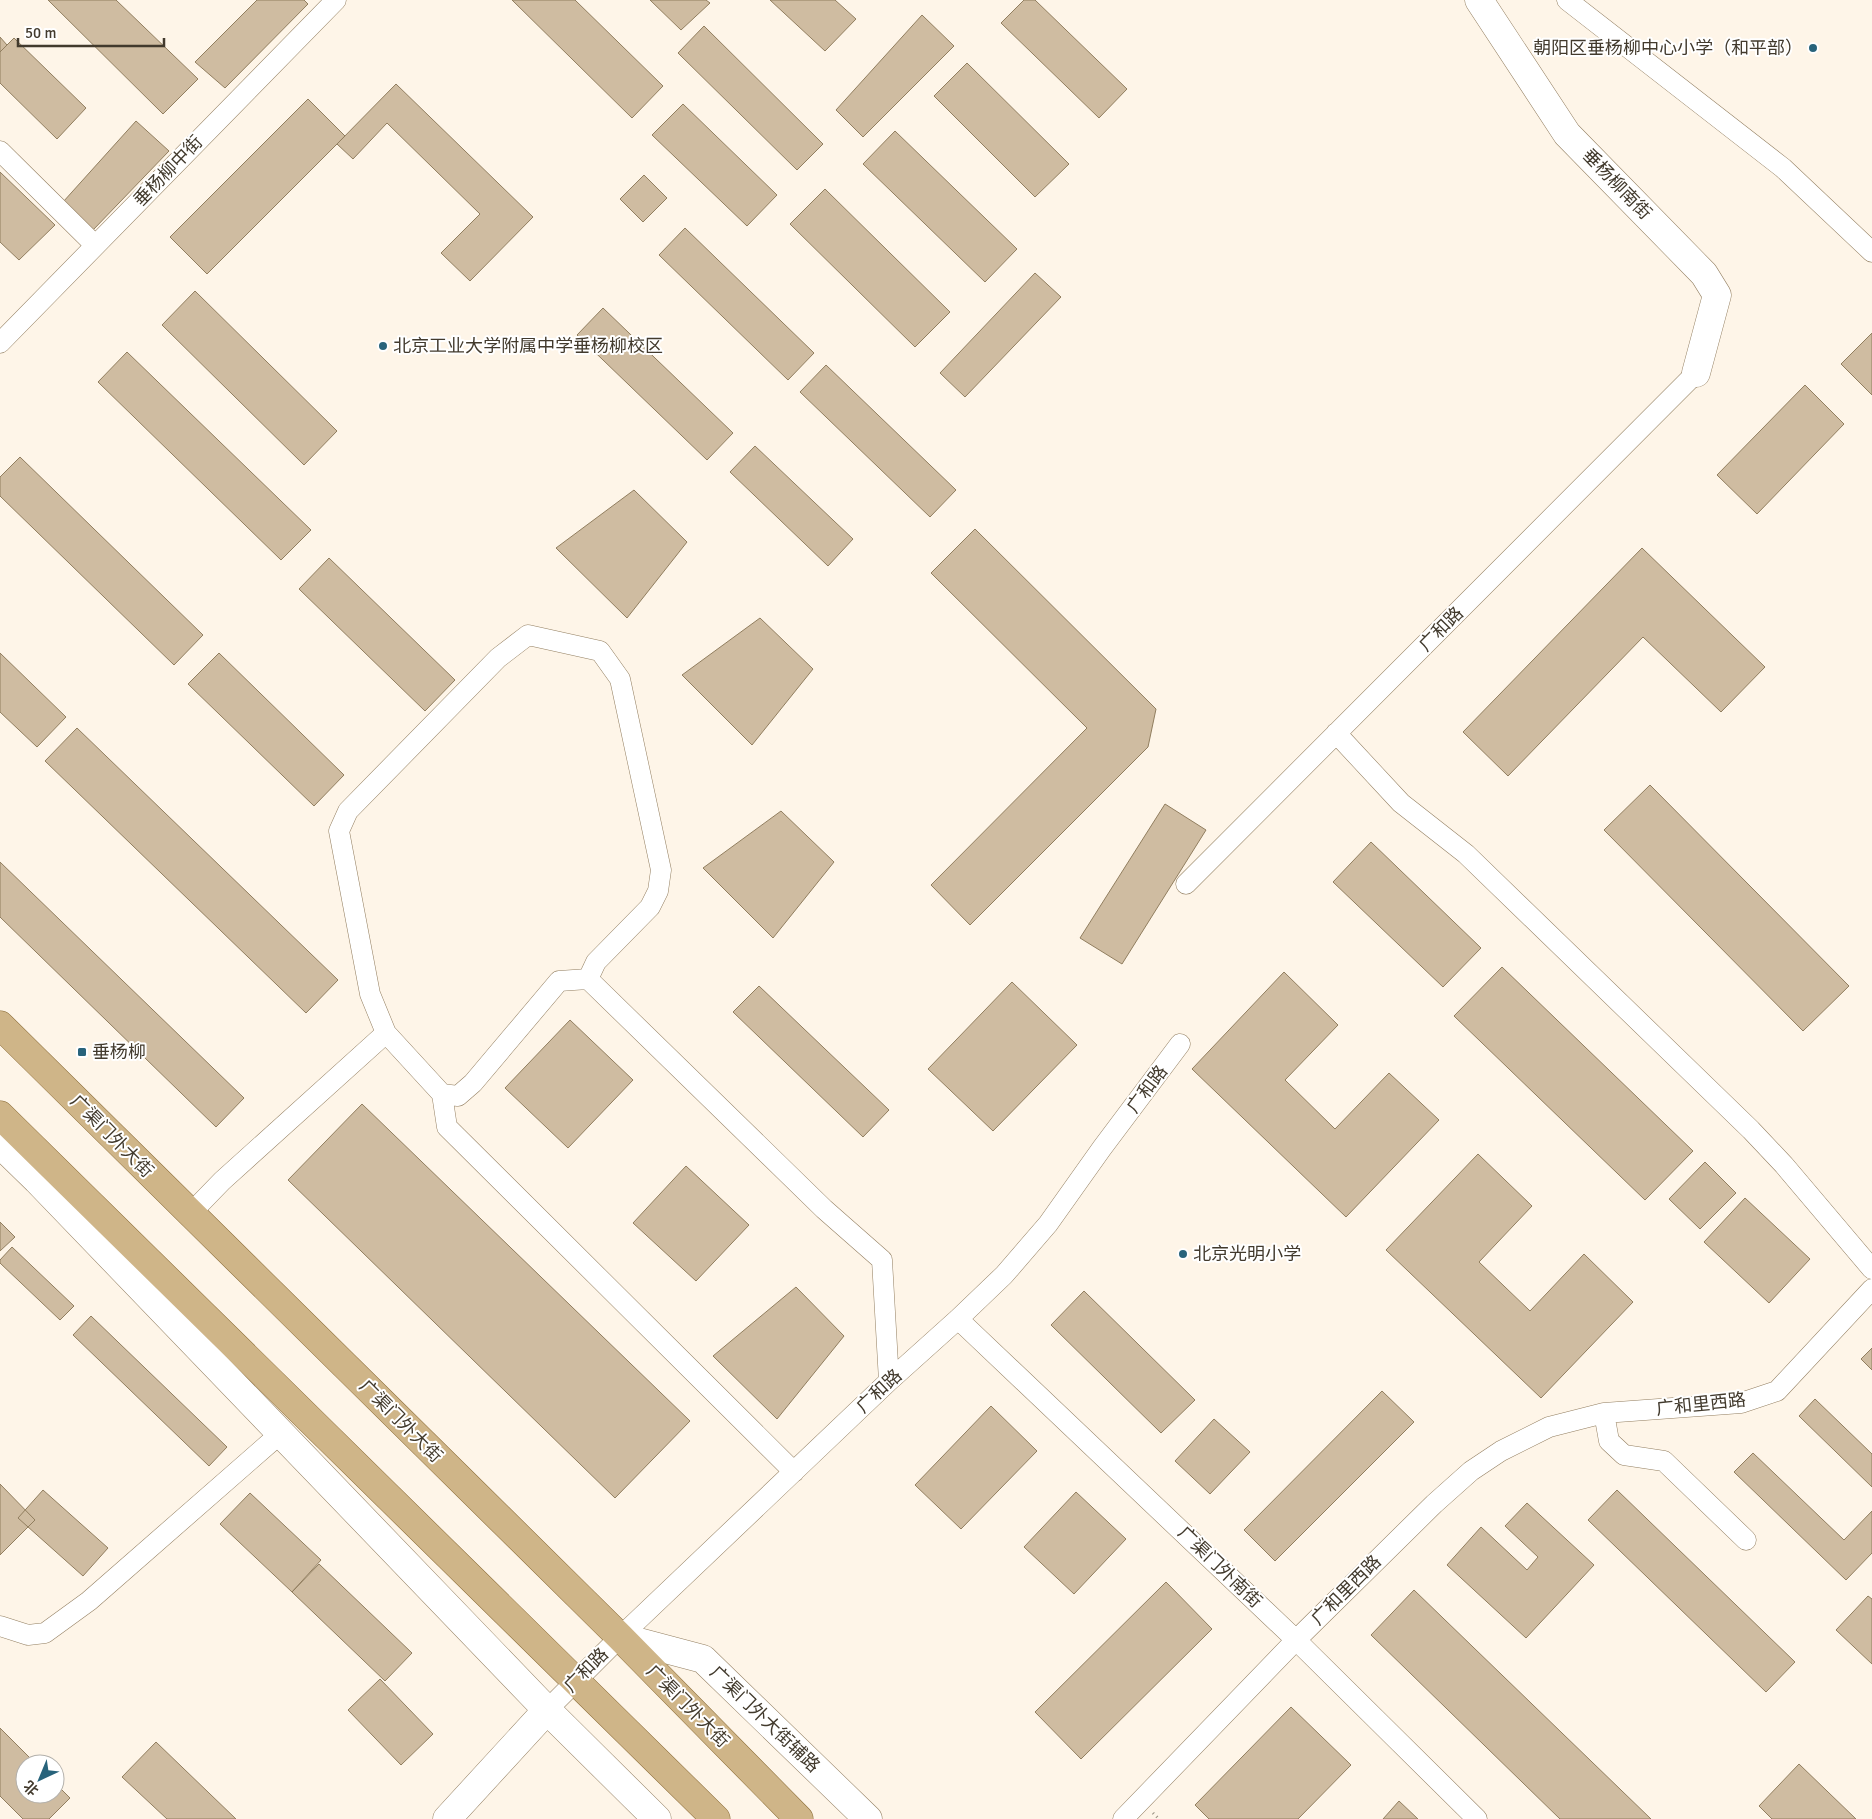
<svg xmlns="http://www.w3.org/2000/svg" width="1872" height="1819" font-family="Signika,'Noto Sans SC',sans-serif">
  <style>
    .building { fill: #cfbca1; stroke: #917e5f }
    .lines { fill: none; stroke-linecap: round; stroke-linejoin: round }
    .street-casing { stroke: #937f61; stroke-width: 21 }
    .secondary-casing { stroke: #937f61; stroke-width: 29 }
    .primary-casing { stroke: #896a35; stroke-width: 29 }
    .path { stroke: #978f82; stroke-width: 3; stroke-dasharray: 1 4; stroke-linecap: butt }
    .street { stroke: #fff; stroke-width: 20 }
    .secondary { stroke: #fff; stroke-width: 28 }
    .primary { stroke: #cfb588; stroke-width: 28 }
    .poi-dot { fill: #28637b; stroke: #fff; stroke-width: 2 }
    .labels { text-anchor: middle; stroke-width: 4; stroke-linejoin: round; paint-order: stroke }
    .poi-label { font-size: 18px; fill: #423a2d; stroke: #fff; text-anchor: start }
    .street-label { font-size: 18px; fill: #423a2d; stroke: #fff }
  </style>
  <rect width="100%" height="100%" fill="#fef5e8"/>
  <path class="building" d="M48 0H116L198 79 163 114Z
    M257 0H304L308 4 225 88 195 62Z
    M512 0H575L663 86 632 118Z
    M650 0H706L710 3 681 30Z
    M770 0H835L856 19 825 51Z
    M1024 0H1035L1127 89 1099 118 1001 23Z
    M922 15 954 46 863 137 836 110Z
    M704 26 823 144 797 170 678 53Z
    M0 37 7 45 0 52Z
    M14 38 86 108 57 139 0 83V52Z
    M967 63 1069 164 1035 197 934 96Z
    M396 84 533 217 470 281 441 253 480 214 387 123 353 159 337 144Z
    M308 99 345 136 207 274 170 237Z
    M683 104 777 195 747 226 652 135Z
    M136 121 169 151 93 230 63 202Z
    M895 131 1017 249 985 282 863 164Z
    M0 172 55 225 19 260 0 242Z
    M644 175 667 198 643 222 620 199Z
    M825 189 950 312 915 347 790 224Z
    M685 228 814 353 788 380 659 255Z
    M1035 273 1061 297 965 397 940 373Z
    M195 291 337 431 304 465 162 325Z
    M603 308 733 433 707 460 577 335Z
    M1872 333V395L1841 364Z
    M127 352 311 530 281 560 98 382Z
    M826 365 956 490 930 517 800 392Z
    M1805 385 1844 424 1757 514 1717 475Z
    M755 446 853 539 828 566 730 472Z
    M20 457 203 635 174 665 0 496V477Z
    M634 490 687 542 627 618 556 548Z
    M975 529 1156 709 1148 747 970 925 931 885 1087 728 931 573Z
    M1642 548 1765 667 1721 712 1643 637 1508 776 1463 732Z
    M329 558 455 680 425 711 299 589Z
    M760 618 813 669 752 745 682 675Z
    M0 653 66 717 37 747 0 712Z
    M219 653 344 775 314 806 188 684Z
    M77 728 338 980 306 1013 45 761Z
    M1650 785 1849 986 1803 1031 1604 830Z
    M1165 804 1206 830 1122 964 1080 938Z
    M781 811 834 862 773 938 703 868Z
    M1371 842 1481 948 1443 987 1333 882Z
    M0 862 244 1098 216 1127 0 917Z
    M1502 967 1693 1151 1645 1200 1454 1016Z
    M1284 972 1338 1025 1285 1080 1335 1129 1389 1073 1439 1120 1346 1217 1192 1069Z
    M1012 982 1077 1045 993 1131 928 1069Z
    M759 986 889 1110 863 1137 733 1012Z
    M570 1020 633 1080 568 1148 505 1088Z
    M362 1104 690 1421 615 1498 288 1180Z
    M1478 1154 1532 1206 1479 1262 1530 1311 1584 1254 1633 1302 1541 1398 1386 1250Z
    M1705 1162 1736 1193 1700 1229 1669 1199Z
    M686 1166 749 1225 696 1281 633 1223Z
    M1745 1198 1810 1259 1769 1303 1704 1242Z
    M0 1222 15 1237 0 1251Z
    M12 1247 74 1306 60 1320 0 1263V1260Z
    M796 1287 844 1336 777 1419 713 1356Z
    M1084 1291 1195 1400 1161 1433 1051 1325Z
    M91 1316 227 1447 209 1466 73 1335Z
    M1872 1348V1370L1861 1359Z
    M1382 1391 1414 1422 1275 1561 1244 1530Z
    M1815 1399 1872 1454V1487L1799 1416Z
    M991 1406 1037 1451 961 1529 915 1485Z
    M1214 1419 1250 1452 1210 1494 1175 1461Z
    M1753 1453 1844 1540 1872 1511V1553L1846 1580 1734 1472Z
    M0 1484 35 1520 0 1555Z
    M43 1490 108 1548 83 1576 18 1518Z
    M1617 1490 1795 1662 1766 1692 1588 1520Z
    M1076 1492 1126 1539 1074 1594 1024 1547Z
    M250 1493 321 1560 292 1592 220 1524Z
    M1527 1503 1594 1565 1526 1638 1447 1565 1481 1527 1527 1570 1538 1557 1505 1526Z
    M319 1564 412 1653 385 1681 292 1592Z
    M1166 1582 1212 1629 1081 1759 1035 1712Z
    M1414 1590 1651 1819H1560L1371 1635Z
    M1868 1596 1872 1599V1664L1836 1630Z
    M380 1679 433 1734 401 1765 348 1710Z
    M1291 1707 1351 1765 1298 1819H1209L1195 1805Z
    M0 1728 36 1764H25V1794H55V1783L70 1798 49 1819H23L0 1796Z
    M156 1742 236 1819H167L122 1777Z
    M1799 1764 1856 1819H1772L1759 1806Z
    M1399 1801 1418 1819H1383Z"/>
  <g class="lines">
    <g class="street-casing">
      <path id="street" d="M1567 0 1783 168 1872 252
        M0 151 95 245
        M0 343 336 0
        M1336 733 1401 803 1466 854 1751 1130 1784 1165 1872 1269
        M1186 884 1696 373
        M588 979 596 962 650 907 658 891 661 870 620 679 600 651 528 635 498 658 348 811 339 831 370 994 386 1033 442 1094 458 1096 473 1083 559 981 588 979 824 1209 882 1260 889 1381
        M442 1094 447 1127 794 1472
        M191 1213 222 1181 386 1033
        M958 1319 1296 1640 1477 1819
        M1604 1413 1609 1441 1624 1455 1664 1461 1746 1540
        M0 1626 28 1635 45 1633 89 1601 281 1433
        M547 1710 620 1637 889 1381 958 1319 1004 1275 1048 1224 1102 1148 1180 1044
        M1123 1819 1296 1640 1434 1504 1471 1471 1501 1451 1549 1427 1604 1413 1741 1403 1777 1391 1872 1289"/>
    </g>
    <g class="secondary-casing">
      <path id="secondary" d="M1479 0 1567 134 1704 274 1717 295 1696 373
        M0 1144 37 1180 547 1710 657 1819
        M620 1637 703 1659 868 1819
        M447 1819 547 1710"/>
    </g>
    <g class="primary-casing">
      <path id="primary" d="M0 1025 620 1637 799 1819
        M0 1115 716 1819"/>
    </g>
    <path class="path" d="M1153 1813 1159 1819"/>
    <use href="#street" class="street"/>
    <use href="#secondary" class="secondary"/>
    <use href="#primary" class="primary"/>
  </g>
  <g class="poi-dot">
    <circle cx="1813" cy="48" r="5"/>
    <circle cx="383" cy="346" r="5"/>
    <rect x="77" y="1047" width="10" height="10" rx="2.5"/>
    <circle cx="1183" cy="1254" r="5"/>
  </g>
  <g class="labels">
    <g class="poi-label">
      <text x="1803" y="54" text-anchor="end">朝阳区垂杨柳中心小学（和平部）</text>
      <text x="393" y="352">北京工业大学附属中学垂杨柳校区</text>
      <text x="92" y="1058">垂杨柳</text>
      <text x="1193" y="1260">北京光明小学</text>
    </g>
    <g class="street-label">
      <text transform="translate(168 171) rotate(-46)" y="6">垂杨柳中街</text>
      <text transform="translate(1617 184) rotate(46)" y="6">垂杨柳南街</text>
      <text transform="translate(1441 629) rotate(-45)" y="6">广和路</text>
      <text transform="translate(1147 1089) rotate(-53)" y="6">广和路</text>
      <text transform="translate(112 1136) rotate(45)" y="6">广渠门外大街</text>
      <text transform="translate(879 1391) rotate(-43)" y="6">广和路</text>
      <text transform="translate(1701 1404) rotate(-6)" y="6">广和里西路</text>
      <text transform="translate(401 1421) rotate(45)" y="6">广渠门外大街</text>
      <text transform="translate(1220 1567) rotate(44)" y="6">广渠门外南街</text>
      <text transform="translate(1346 1590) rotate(-45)" y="6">广和里西路</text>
      <text transform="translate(586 1670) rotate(-45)" y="6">广和路</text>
      <text transform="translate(688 1706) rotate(45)" y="6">广渠门外大街</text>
      <text transform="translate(765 1719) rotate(44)" y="6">广渠门外大街辅路</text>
    </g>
  </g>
  <g transform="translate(40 1779) rotate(224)"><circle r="24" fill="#ffffff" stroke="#b3b0ab"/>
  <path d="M0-4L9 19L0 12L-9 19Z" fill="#28637b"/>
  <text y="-8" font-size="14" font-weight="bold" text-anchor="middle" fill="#423a2d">北</text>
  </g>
  <path d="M18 38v8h146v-8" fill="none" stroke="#423a2d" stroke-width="2.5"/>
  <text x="25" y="38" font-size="15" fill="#423a2d" stroke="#ffffff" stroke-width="4" paint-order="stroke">50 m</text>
</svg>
